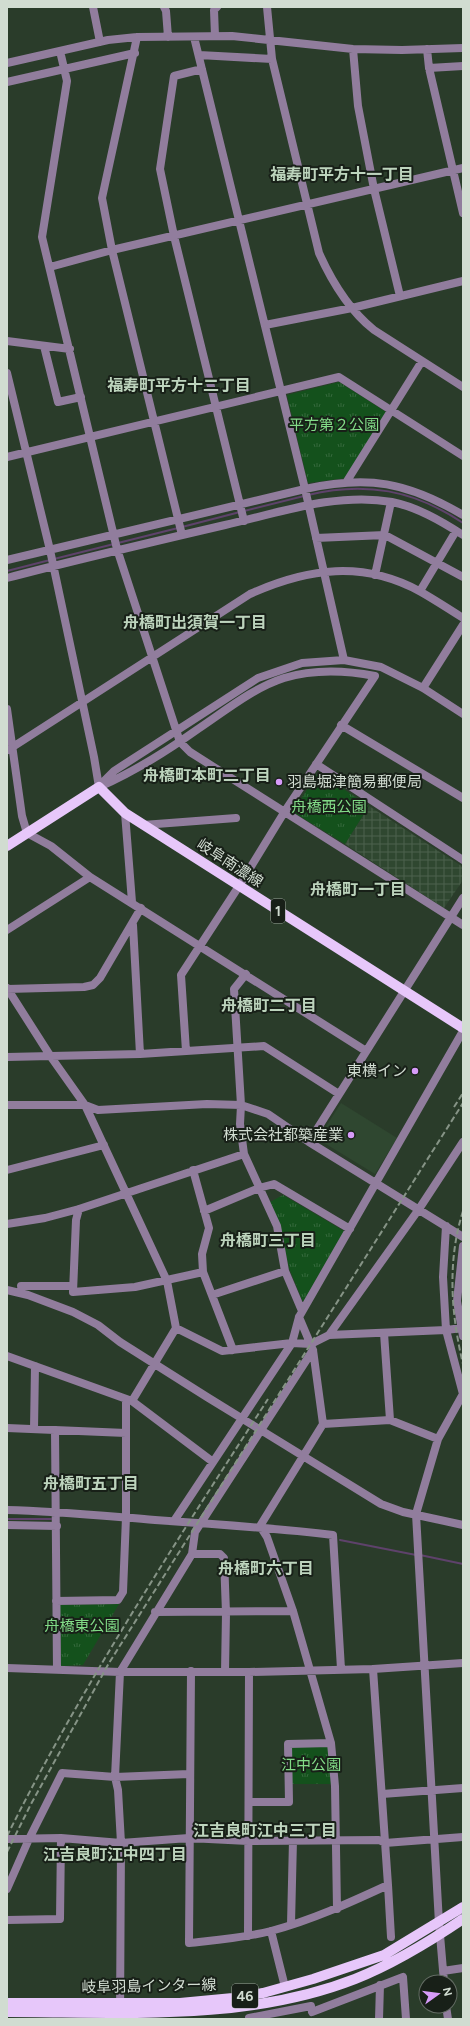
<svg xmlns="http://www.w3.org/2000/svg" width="470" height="2026" font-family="Figtree,'Noto Sans JP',sans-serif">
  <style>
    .built { fill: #2f4730 }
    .industrial { fill: url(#industrial-grid) }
    .park { fill: url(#park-tufts) }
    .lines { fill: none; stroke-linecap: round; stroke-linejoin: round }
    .stream { stroke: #5e426b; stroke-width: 2 }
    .minor { stroke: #917d9d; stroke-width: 8 }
    .major { stroke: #e7c7fa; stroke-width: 10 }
    .rail { stroke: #869486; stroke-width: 2; stroke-dasharray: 6 3; stroke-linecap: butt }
    .poi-dot { fill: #d79bf9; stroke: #182018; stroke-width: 1.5 }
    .labels { text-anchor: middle; stroke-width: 4; stroke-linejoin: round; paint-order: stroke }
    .shield { fill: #182018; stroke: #9aa49a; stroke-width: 1 }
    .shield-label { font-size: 14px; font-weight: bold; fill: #d1dcd1 }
    .park-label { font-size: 15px; fill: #82db87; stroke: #182018 }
    .poi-label { font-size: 15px; fill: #d1dcd1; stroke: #182018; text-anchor: end }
    .street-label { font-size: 15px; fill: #d1dcd1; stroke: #182018 }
    .neighbourhood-label { font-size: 16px; font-weight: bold; fill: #bdd4bd; stroke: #182018 }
  </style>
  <defs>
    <pattern id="industrial-grid" width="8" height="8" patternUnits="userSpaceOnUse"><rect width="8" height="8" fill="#2f4730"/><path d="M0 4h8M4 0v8" fill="none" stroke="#4c614d"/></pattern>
    <pattern id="park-tufts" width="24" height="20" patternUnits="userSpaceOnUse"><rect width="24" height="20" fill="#14511c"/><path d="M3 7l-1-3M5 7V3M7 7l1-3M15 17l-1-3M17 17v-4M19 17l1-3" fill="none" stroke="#35693c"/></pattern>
  </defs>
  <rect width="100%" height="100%" fill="#2a3c2a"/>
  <path class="built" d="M341 1103 397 1138 375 1174 321 1141 320 1136Z"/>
  <path class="industrial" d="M369 806 463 867V880L444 908 345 844Z"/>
  <path class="park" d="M339 382 386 412 346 478 308 483 287 395Z
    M321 774 369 806 345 844 293 812 316 775Z
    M283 1195 344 1231 303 1302 289 1268 280 1225 270 1202Z
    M119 1604 83 1665 61 1666 60 1605Z
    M291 1746H329L331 1784H291Z"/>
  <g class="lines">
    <path class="stream" d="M308 495C365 481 414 490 463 523
      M244 511 304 496
      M182 527 240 512
      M118 543 178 528
      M54 559 114 544
      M7 571 50 560
      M7 1519H51
      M340 1540 416 1555
      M420 1555 463 1564"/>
    <path class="minor" d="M93 7 100 42
      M164 7 166 11 168 37
      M267 7 272 59 319 253C332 282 349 310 374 330L463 387
      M215 36 214 10 217 7
      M137 37 102 198 112 250 182 535
      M194 37 305 489 344 660
      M353 49 358 106 374 189 400 296
      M427 49 429 68 463 213
      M60 51 67 81 42 237 117 549 180 742 190 752 463 925
      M199 55 272 59
      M7 63 108 40 137 37 232 36 353 49 402 50 463 48
      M429 68 463 66
      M202 69 174 76 160 169 174 236 244 521
      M7 82 135 53
      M50 267 112 250 463 168
      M265 325 352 308 463 281
      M7 341 70 349
      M44 346 58 402 81 397
      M7 373 50 550 94 757 99 787
      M7 457 339 377 463 456
      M347 481 422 361
      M316 538 385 535 463 577
      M7 560 305 489C368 475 407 482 463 515
      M375 575 391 502
      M7 578C79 559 152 542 225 525 278 513 337 492 392 502 417 507 441 521 463 535
      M420 591 456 531
      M423 688 463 625
      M7 709 22 816 27 833 51 846 90 877 366 1051
      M341 725 463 798
      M8 750 250 594C308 568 363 560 421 592 435 600 449 609 463 618
      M316 764 463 860
      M101 784 114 771 258 678 302 663 344 660 381 667 423 688 463 714
      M99 787C134 772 167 751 198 729 225 711 253 688 284 678 314 669 344 670 375 676L285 811 239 886 181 975 186 1051
      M125 813 132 902
      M143 825 236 818
      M133 925 140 1054
      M7 930 90 877
      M246 974 234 989 241 1105 240 1124 244 1154 277 1226 285 1271 302 1311
      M7 988 51 1057 85 1105 167 1281 176 1328 132 1401
      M7 989 84 987 93 985 100 978 141 908
      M7 1057 140 1054 264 1046 339 1094
      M7 1105H85L98 1110 207 1104 241 1105 268 1114 309 1142 463 1237
      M309 1142 463 898
      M7 1170 104 1145
      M193 1170 209 1228 202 1254 203 1272 233 1350
      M79 1209 76 1220 73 1292 135 1287 203 1272
      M204 1211 259 1188 274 1184 350 1229
      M7 1224 45 1218 79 1209 244 1154
      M446 1226 443 1277 446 1330 463 1394
      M463 1246 457 1301 463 1336
      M21 1286H73
      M7 1290 28 1295 73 1312 98 1325 120 1342 207 1397 381 1504 403 1512 463 1525
      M212 1295 285 1271
      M176 1328 222 1351 292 1343 311 1344 329 1335 446 1330 462 1328
      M384 1333 390 1420
      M329 1335 419 1209 463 1142
      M7 1356 132 1401 213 1462
      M323 1424 390 1420 438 1439
      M7 1428 126 1433
      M34 1429 35 1366
      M55 1430 57 1669
      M7 1510C57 1511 105 1516 155 1520 215 1524 274 1528 333 1535L341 1669
      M174 1521 292 1343 299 1317 463 1031
      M7 1525 57 1526
      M260 1526 267 1537 293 1611 331 1743 335 1786 337 1909
      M260 1526 323 1424 313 1350 299 1317
      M192 1554H220L224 1558 226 1613 225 1672
      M56 1601 118 1600 123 1592 126 1517V1399
      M155 1612 293 1611
      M7 1668 120 1672H249L373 1669 463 1663
      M191 1671 189 1943C216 1940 244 1938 271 1931 312 1920 349 1903 388 1885L373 1669
      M382 1794 463 1788
      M250 1802H289L288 1744 331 1743
      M7 1839 61 1838 121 1843 189 1838 248 1841 379 1840 385 1843 463 1837
      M388 1885 391 1937
      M7 1889 29 1839 62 1773 115 1777 189 1774
      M7 1920 60 1919 61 1838
      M291 1924 293 1840
      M271 1931 285 1987
      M248 1936 249 1672
      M443 1971 463 1968
      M444 1982 439 1923 416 1514 438 1439 463 1394
      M446 2006 448 2019
      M312 2012 403 1977 406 2019
      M249 2018 311 2006
      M120 2019 121 1843 118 1790 115 1777 120 1672 192 1554 195 1532 313 1350
      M379 2019 380 1985"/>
    <path class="major" d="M7 846 99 787 125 813 463 1028
      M7 2003H180L233 1998 263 1993 313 1979 384 1955 463 1907
      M7 2012C122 2012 245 2022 355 1979 393 1964 429 1942 463 1919"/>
    <path class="rail" d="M454 1107 463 1093
      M463 1211C447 1261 451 1314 463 1364
      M7 1836C83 1684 176 1542 268 1399
      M7 1852 31 1804 109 1663 463 1103"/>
  </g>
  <g class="poi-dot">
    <circle cx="279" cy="782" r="4"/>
    <circle cx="415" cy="1071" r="4"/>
    <circle cx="351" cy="1135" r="4"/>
  </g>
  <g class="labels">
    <g class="shield">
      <rect x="271" y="899" width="14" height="24" rx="3"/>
      <rect x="232" y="1984" width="26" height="24" rx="3"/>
    </g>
    <g class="shield-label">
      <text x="278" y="916">1</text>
      <text x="245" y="2001">46</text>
    </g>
    <g class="park-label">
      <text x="334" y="430">平方第２公園</text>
      <text x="329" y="812">舟橋西公園</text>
      <text x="82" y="1631">舟橋東公園</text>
      <text x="311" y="1770">江中公園</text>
    </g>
    <g class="poi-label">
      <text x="287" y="787" text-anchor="start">羽島堀津簡易郵便局</text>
      <text x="407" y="1076">東横イン</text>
      <text x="343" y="1140">株式会社都築産業</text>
    </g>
    <g class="street-label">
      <text transform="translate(230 863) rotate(33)" y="5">岐阜南濃線</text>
      <text transform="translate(149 1986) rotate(-1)" y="5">岐阜羽島インター線</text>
    </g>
    <g class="neighbourhood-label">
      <text x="342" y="180">福寿町平方十一丁目</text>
      <text x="179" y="391">福寿町平方十二丁目</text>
      <text x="195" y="628">舟橋町出須賀一丁目</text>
      <text x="207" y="781">舟橋町本町二丁目</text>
      <text x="358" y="895">舟橋町一丁目</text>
      <text x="269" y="1011">舟橋町二丁目</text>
      <text x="268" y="1246">舟橋町三丁目</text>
      <text x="91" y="1489">舟橋町五丁目</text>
      <text x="266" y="1574">舟橋町六丁目</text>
      <text x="265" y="1836">江吉良町江中三丁目</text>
      <text x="115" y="1860">江吉良町江中四丁目</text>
    </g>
  </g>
  <rect width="470" height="2026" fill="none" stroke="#d1dcd1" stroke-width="16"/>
  <g transform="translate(438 1994) rotate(76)"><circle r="19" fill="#182018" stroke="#626b62"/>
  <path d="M0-3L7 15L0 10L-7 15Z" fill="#d79bf9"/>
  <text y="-6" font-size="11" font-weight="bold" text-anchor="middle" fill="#d1dcd1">N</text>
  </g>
</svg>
